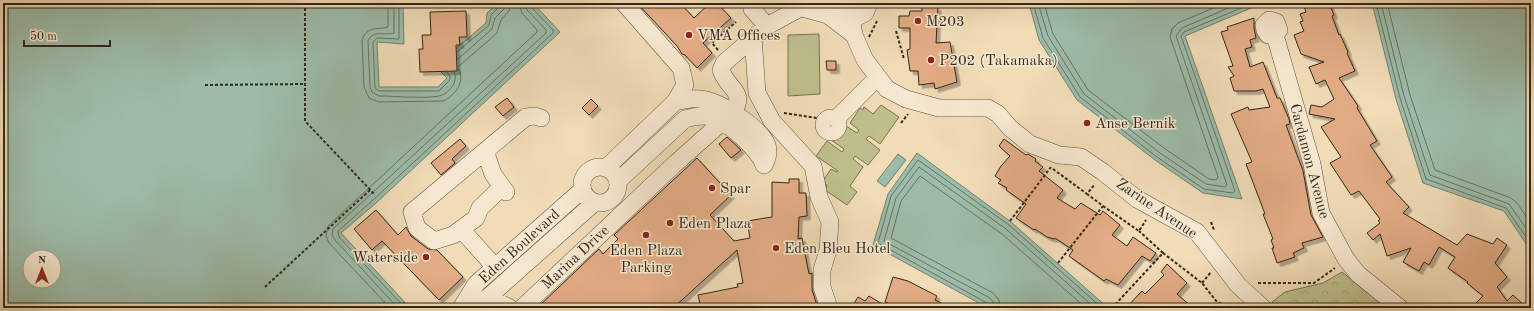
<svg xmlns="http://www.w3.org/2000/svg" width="1534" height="311" font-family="'Old Standard TT',serif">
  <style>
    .park { fill: url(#park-crowns); stroke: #787352 }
    .pitch { fill: #bebf8b; stroke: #787352 }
    .water { fill: #9cbca9; stroke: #72806f; fill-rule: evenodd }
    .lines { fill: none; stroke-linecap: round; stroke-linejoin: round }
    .shore { stroke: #687261; stroke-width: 1 }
    .building { fill: #e2ac85; stroke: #332719; filter: url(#shadow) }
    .minor-casing { stroke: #625440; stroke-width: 18 }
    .path { stroke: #332719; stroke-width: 2; stroke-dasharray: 3 2; stroke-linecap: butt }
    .minor { stroke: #f6e8d0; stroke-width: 17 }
    .poi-dot { fill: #8f2418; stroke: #f6e8d0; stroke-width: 1.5 }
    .labels { text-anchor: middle; stroke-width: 3; stroke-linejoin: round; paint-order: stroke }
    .poi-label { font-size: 15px; fill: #332719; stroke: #f6e8d0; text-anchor: start }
    .street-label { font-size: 15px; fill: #332719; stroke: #f6e8d0 }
  </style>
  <defs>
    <pattern id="park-crowns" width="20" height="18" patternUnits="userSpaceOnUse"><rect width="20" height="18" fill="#bebf8b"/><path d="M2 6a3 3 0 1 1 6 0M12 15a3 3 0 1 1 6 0" fill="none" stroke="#a4a477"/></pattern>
    <filter id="shadow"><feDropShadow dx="3.5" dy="3.5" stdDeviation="0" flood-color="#0004"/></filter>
  </defs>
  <rect width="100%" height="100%" fill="#f1dcb7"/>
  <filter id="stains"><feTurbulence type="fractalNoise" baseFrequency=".005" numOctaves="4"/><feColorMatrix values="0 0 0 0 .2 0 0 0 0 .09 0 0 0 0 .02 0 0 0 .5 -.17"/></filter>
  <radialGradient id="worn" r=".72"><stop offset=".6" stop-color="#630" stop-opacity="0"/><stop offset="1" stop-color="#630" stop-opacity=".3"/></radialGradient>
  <path class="park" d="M1342 272 1369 294 1393 308H1277L1272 302 1285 292 1323 283Z"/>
  <path class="pitch" d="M819 34 820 94 788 96V35Z
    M881 105 899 117 880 144 869 136 866 139 880 150 868 165 855 156 853 159 863 167 850 186 857 192 847 205 825 190 827 185 822 182 831 169 837 172 838 171 816 156 827 141 842 152 844 149 831 140 843 124 857 133 859 130 850 123 860 108 863 110 864 107 873 114Z"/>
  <path class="water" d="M3 3H403L404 44 377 42 379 87H438L447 78 435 66 486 23 487 13 498 3H533L560 32 376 203 341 233 410 308H3ZM30 257H54V281H30Z
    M1029 3H1263L1185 36 1242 199 1203 193 1155 160 1077 100 1039 40Z
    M1372 3H1531V251L1504 211 1423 183 1396 99Z
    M917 153 1011 222 1108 308H988L873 245 888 194Z
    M898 154 906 160 885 187 877 181Z"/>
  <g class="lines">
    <path class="shore" d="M388 3V27C377 30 367 26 362 40L364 87 369 98 379 102 443 101C456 95 466 81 458 68
      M394 3V33C385 36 373 29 368 41L370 87 372 92 379 96C397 96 422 99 439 96 449 94 459 81 454 72
      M399 3V39L377 38 373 42 375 88 379 91H439L450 80V76L447 72
      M1033 3 1043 38 1080 97 1157 157 1204 189 1233 193 1235 191 1181 36 1184 32 1253 3
      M1038 3 1048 36 1084 94 1160 153 1206 184 1225 187 1227 185 1176 36 1182 28 1240 3
      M1044 3 1053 34 1088 90 1164 148 1209 179 1216 180 1218 177 1170 37 1172 29 1178 23 1225 3
      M1376 3 1400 98 1426 179 1506 208 1531 244
      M1381 3 1404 96 1430 175 1509 204 1531 235
      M1387 3 1410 95 1435 170 1511 198 1517 203 1531 224
      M457 52 489 25 491 15 499 7 500 3
      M458 59 492 29 495 18 504 9 505 3
      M458 67 497 33 501 20 509 11 511 3
      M390 308 329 243 326 236 328 226 537 32V30L522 13 519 3
      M398 308 335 240 332 235 333 229 546 33V30L527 10 525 3
      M405 308 339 237 338 231 373 200 553 33V30L531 7 530 3
      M989 308 987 303 878 243 891 196 918 160 1009 225 1102 308
      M994 308V303L990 298 884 241 896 198 919 167 1006 229 1095 308
      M1000 308 999 300 993 293 891 238 901 201 920 176 1002 234 1086 308"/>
  </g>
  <path class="building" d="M637 3H680L694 18 710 3H717L731 18 703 43 712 53 697 68 685 55 682 54 677 46Z
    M1303 3H1329L1334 15 1332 16 1339 35 1340 34 1348 52 1347 53 1355 71 1339 78 1358 106 1357 108 1377 141 1370 145 1392 177 1386 182 1409 207 1403 213 1457 245 1467 234 1493 244 1497 238 1507 245 1495 263 1507 277 1497 287 1507 301 1513 295 1527 308H1482L1476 303 1483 296 1467 283 1468 282 1448 268 1455 257 1439 247 1429 265 1424 262 1419 271 1403 262 1411 248 1387 256 1380 234 1373 240 1367 233 1380 223 1378 221 1380 219 1359 191 1351 195 1330 163 1341 157 1321 127 1335 119 1309 114 1311 105 1322 107 1334 99 1325 80 1316 84 1309 67 1324 62 1301 54 1294 35 1304 31 1300 22 1303 21 1300 14 1306 12Z
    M922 7H938L936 43 950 42 957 82 935 89 934 83 919 85 918 71H910L907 50 910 49V28H899V16H909L910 11H922Z
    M466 11 467 37H459L460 45H456L457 71 420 72 419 49H423L422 35H431L430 12Z
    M1254 18V28L1256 38 1250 40 1252 47 1245 49 1250 67 1263 62 1277 98H1280L1289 119 1290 124 1286 125 1303 171 1311 215 1323 237 1302 243 1304 248 1293 253 1295 257 1277 263 1272 248H1274L1271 240 1273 239 1263 214H1265L1246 164 1252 162 1231 114 1248 107 1249 110 1270 107 1263 89 1256 91H1234L1230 78 1234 76 1228 67 1233 66 1221 32 1228 30 1227 27Z
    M826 61H836V70H827Z
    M507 98 514 107 503 116 495 107Z
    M591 99 598 106 589 115 582 108Z
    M727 137 741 150 731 158 719 144Z
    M460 139 466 146 452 159 455 163 441 175 431 163Z
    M1004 139 1026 155 1028 154 1036 159 1035 161 1043 167 1039 171 1063 190 1057 198 1075 209 1081 203 1100 215 1103 211 1120 225 1112 235 1127 246 1133 237 1156 253 1150 261 1142 256 1118 285 1106 279 1104 281 1069 256 1073 250 1055 238 1054 239 1047 237 1035 229 1034 230 1016 218 1026 204 1006 190 1007 188 998 183 1001 180 995 176 1001 166 1010 156 999 146Z
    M697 158 731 195 710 215 734 241 750 238 747 221 772 217V182L789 183V179H799V193H806L807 216 799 217 798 239 802 238 809 274 812 273V290L818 308H701L698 295 738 287 737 284 743 283 737 250 673 308H537L599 249 603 254 618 239 614 235Z
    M376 210 398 235 406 227 411 236 428 249 437 250 463 277 439 300 382 241 372 250 354 229Z
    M1167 264 1187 283 1177 294 1193 308H1126L1142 291 1145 294 1164 275 1161 272Z
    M893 277 908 281 937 296 935 300 951 308H899L885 302Z
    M869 296 889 308H858L853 305 858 297 865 301Z"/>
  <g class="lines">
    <g class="minor-casing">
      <path id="minor" d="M624 3 681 68 685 85 675 102
        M841 3C843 16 854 20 865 13L869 3
        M752 9 767 26
        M806 9 828 15 854 35
        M851 16 854 35 865 60 887 89 906 99 939 108H988L998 114 1010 128 1030 144 1059 155 1081 157 1103 172 1137 199 1197 232 1238 285 1263 308
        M1269 20 1276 22 1279 30 1275 35H1268L1265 30 1264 25Z
        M1275 35 1312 164 1321 213 1346 259 1358 274 1400 308
        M753 37 757 93 772 121 813 166 819 197 830 222 828 250 822 270V287L829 308
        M824 125a7 7 0 1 1 14 0a7 7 0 1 1-14 0Z
        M836 119 877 78
        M485 151 493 174 506 192
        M582 185a18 18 0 1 1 36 0a18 18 0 1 1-36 0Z
        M606 168 675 102C683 100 692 98 700 99 718 100 760 127 767 145 769 152 768 158 764 165
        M618 181 685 119C695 116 705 114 715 118 730 124 759 150 764 165
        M502 187 480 208 476 218 453 235 434 241 417 228 412 212 526 117 535 116 541 118
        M461 229 495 267
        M488 297 510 308
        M461 308 476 284 582 190
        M469 308 486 299 594 203
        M522 308 676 163 732 113C748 92 727 89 721 70L724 63 767 26 800 8 824 3"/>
    </g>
    <path class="path" d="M305 3V121L375 195
      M896 31 904 59
      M869 37 877 21
      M718 50 712 43 736 22
      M205 85 305 84
      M784 113 823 119
      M901 123 908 114
      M1053 169 1087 194 1095 184
      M1103 206 1139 231 1146 220
      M1010 221 1051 167
      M1211 222 1214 230
      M1163 253 1202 283 1217 302 1232 308
      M1058 263 1103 206 1087 194
      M1202 283 1211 272
      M1258 283H1314L1335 268
      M265 287 370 190
      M399 308 406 302
      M1112 308 1163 253 1139 231"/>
    <use href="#minor" class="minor"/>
  </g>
  <g class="poi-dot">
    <circle cx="918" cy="21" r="4"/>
    <circle cx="689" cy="35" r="4"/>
    <circle cx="931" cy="60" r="4"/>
    <circle cx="1087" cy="123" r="4"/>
    <circle cx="712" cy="188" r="4"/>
    <circle cx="670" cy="223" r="4"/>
    <circle cx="646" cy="235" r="4"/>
    <circle cx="776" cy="248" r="4"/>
    <circle cx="426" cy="257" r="4"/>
  </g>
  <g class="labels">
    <g class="poi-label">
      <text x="926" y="26">M203</text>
      <text x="697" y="40">VMA Offices</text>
      <text x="939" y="65">P202 (Takamaka)</text>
      <text x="1095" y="128">Anse Bernik</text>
      <text x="720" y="193">Spar</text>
      <text x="678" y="228">Eden Plaza</text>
      <text x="784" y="253">Eden Bleu Hotel</text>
      <text x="646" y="255" text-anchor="middle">Eden Plaza<tspan x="646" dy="17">Parking</tspan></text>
      <text x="418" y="262" text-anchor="end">Waterside</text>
    </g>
    <g class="street-label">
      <text transform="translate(1310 161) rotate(75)" y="5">Cardamon Avenue</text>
      <text transform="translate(1157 208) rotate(34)" y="5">Zarine Avenue</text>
      <text transform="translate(519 246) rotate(-42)" y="5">Eden Boulevard</text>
      <text transform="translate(575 257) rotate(-43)" y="5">Marina Drive</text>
    </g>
  </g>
  <rect width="1534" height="311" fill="none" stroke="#f1dcb7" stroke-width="16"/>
  <rect x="4" y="4" width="1526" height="303" fill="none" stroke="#332719" stroke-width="2"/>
  <rect x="8" y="8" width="1518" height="295" fill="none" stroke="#332719"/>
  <g transform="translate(42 269)"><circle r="19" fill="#f6e8d0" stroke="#a89b87"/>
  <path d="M0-3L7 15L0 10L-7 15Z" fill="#8f2418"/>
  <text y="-6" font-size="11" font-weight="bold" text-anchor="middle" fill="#332719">N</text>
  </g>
  <path d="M24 40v6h86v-6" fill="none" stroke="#332719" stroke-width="2"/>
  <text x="30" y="40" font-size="12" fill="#332719" stroke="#f6e8d0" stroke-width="3" paint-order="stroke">50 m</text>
  <rect width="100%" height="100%" filter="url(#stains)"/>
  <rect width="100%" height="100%" fill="url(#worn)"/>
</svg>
